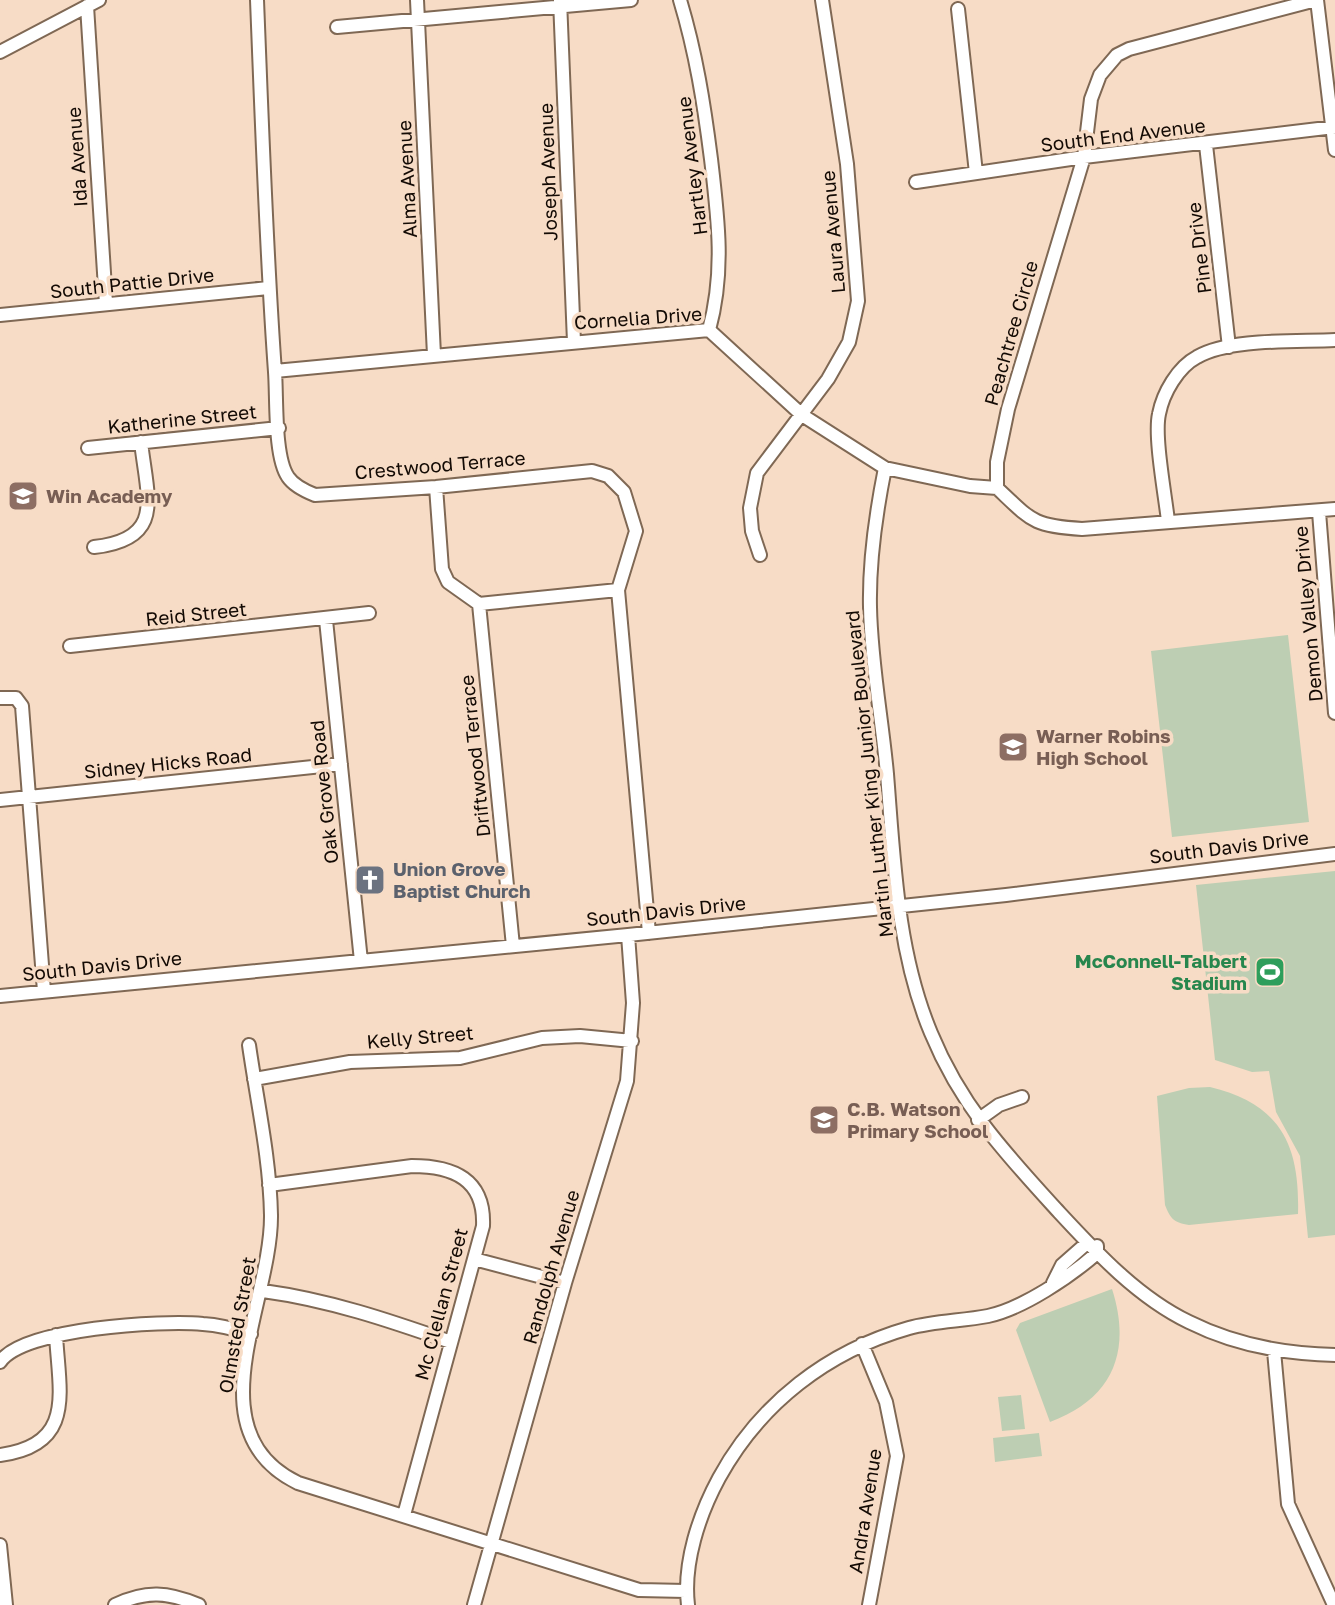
<svg xmlns="http://www.w3.org/2000/svg" width="1335" height="1605" font-family="'Golos Text',sans-serif">
  <style>
    .green { fill: #bdceb3 }
    .lines { fill: none; stroke-linecap: round; stroke-linejoin: round }
    .minor-casing { stroke: #7f6854; stroke-width: 16 }
    .minor { stroke: #fff; stroke-width: 12 }
    .labels { text-anchor: middle; stroke-width: 7; stroke-linejoin: round; paint-order: stroke }
    .street-label { font-size: 19px; fill: #130a04; stroke: #f7dcc6 }
    .education-label { font-size: 19px; font-weight: bold; fill: #785e54; stroke: #f7dcc6; text-anchor: start }
    .worship-label { font-size: 19px; font-weight: bold; fill: #5b616d; stroke: #f7dcc6; text-anchor: start }
    .leisure-label { font-size: 19px; font-weight: bold; fill: #27864d; stroke: #f7dcc6; text-anchor: end }
  </style>
  <rect width="100%" height="100%" fill="#f7dcc6"/>
  <path class="green" d="M1288 635 1309 822 1172 837 1151 651Z
    M1335 871V1235L1308 1238 1300 1156 1276 1112 1269 1071 1252 1072 1215 1060 1196 885Z
    M1210 1087C1281 1104 1300 1145 1298 1214L1189 1225C1174 1223 1170 1218 1165 1205L1157 1096 1189 1088Z
    M1112 1289C1132 1351 1113 1399 1050 1422L1016 1330 1020 1323Z
    M1021 1395 1025 1429 1002 1431 998 1397Z
    M1039 1433 1042 1456 995 1462 993 1438Z"/>
  <g class="lines">
    <g class="minor-casing">
      <path id="minor" d="M257 0C262 124 266 248 275 372 277 398 274 457 288 477 294 486 305 491 315 495L436 487 592 471 608 476 624 492 636 531 618 590 649 933
        M417 0 434 355
        M560 0 574 342
        M680 0C696 53 704 104 711 159 718 218 725 272 709 330
        M1316 0 1129 49 1117 55 1100 75 1091 99 1084 157 1008 409 997 462V488C1032 521 1033 526 1082 529L1335 509
        M1317 0 1335 150
        M87 6 106 304
        M958 9 976 173
        M337 27 631 0
        M0 52 99 0
        M1206 145 1229 347
        M916 182 1084 157 1335 127
        M0 315 268 288
        M275 371 709 330 802 415 885 468 970 486 997 488
        M88 448 279 428
        M885 468C876 513 869 560 870 607 871 663 882 719 887 774 894 861 897 952 931 1033 961 1106 1005 1153 1057 1210 1095 1251 1137 1297 1189 1322 1235 1345 1284 1354 1335 1355
        M436 487 442 569 448 582 479 604 618 590
        M1319 512 1335 713
        M1168 521C1165 494 1154 436 1159 414 1163 393 1178 367 1197 357 1230 338 1297 342 1335 340
        M94 547C166 539 147 497 141 442
        M760 555 752 531 750 508 757 473 828 379 849 342 858 301 847 164 822 0
        M479 604 513 946
        M326 620 361 961
        M70 646 369 613
        M0 698H16L22 706 44 991
        M0 800 341 764
        M0 996 628 935 1006 895 1335 854
        M249 1045C257 1101 270 1159 271 1215 272 1303 192 1431 298 1483L639 1590 686 1591
        M254 1079 350 1062 460 1058 542 1038 580 1036 632 1041
        M978 1120 999 1105 1022 1097
        M269 1185 412 1166C453 1166 485 1179 483 1226L404 1515
        M474 1259 565 1283
        M1053 1283 1062 1265 1087 1243
        M263 1291C329 1300 388 1320 451 1342
        M862 1344 886 1402 897 1456 869 1605
        M1274 1351 1288 1504 1334 1605
        M0 1362C23 1328 162 1320 203 1324 220 1325 235 1329 251 1334
        M0 1455C76 1445 59 1392 56 1335
        M0 1545 6 1605
        M115 1605C146 1590 168 1592 199 1605
        M474 1605 565 1283 627 1081 633 1003 628 935
        M688 1605C683 1563 699 1515 719 1478 760 1403 828 1351 909 1328 934 1321 962 1321 988 1316 1022 1309 1071 1276 1097 1253V1246"/>
    </g>
    <use href="#minor" class="minor"/>
  </g>
  <defs>
    <g id="school-square" transform="scale(1.575)"><rect x="-9" y="-9" width="18" height="18" rx="4" fill="#8d6e63" stroke="#f7dcc6"/><path d="M0-5L7-2L0 1L-7-2ZM-4 1L0 2.5L4 1V4Q0 6-4 4Z" fill="#fff"/></g>
    <g id="church-square" transform="scale(1.575)"><rect x="-9" y="-9" width="18" height="18" rx="4" fill="#6b7280" stroke="#f7dcc6"/><path d="M-1.2-6h2.4v3.5h3.3v2.4h-3.3V6h-2.4V-.1h-3.3v-2.4h3.3Z" fill="#fff"/></g>
    <g id="stadium-square" transform="scale(1.575)"><rect x="-9" y="-9" width="18" height="18" rx="4" fill="#2e9e5b" stroke="#f7dcc6"/><path d="M0-5a6.5 5 0 1 0 0 10a6.5 5 0 1 0 0-10ZM-3.5-1.8h7v3.6h-7Z" fill="#fff"/></g>
  </defs>
  <g fill-rule="evenodd">
    <use href="#school-square" x="23" y="496"/>
    <use href="#school-square" x="1013" y="747"/>
    <use href="#church-square" x="370" y="880"/>
    <use href="#stadium-square" x="1270" y="972"/>
    <use href="#school-square" x="824" y="1120"/>
  </g>
  <g class="labels">
    <g class="street-label">
      <text transform="translate(1123 135) rotate(-7)" y="7">South End Avenue</text>
      <text transform="translate(77 157) rotate(-94)" y="7">Ida Avenue</text>
      <text transform="translate(692 166) rotate(-97)" y="7">Hartley Avenue</text>
      <text transform="translate(548 172) rotate(-92)" y="7">Joseph Avenue</text>
      <text transform="translate(407 179) rotate(-93)" y="7">Alma Avenue</text>
      <text transform="translate(833 232) rotate(-95)" y="7">Laura Avenue</text>
      <text transform="translate(1199 248) rotate(-97)" y="7">Pine Drive</text>
      <text transform="translate(132 283) rotate(-6)" y="7">South Pattie Drive</text>
      <text transform="translate(638 318) rotate(-4)" y="7">Cornelia Drive</text>
      <text transform="translate(1011 333) rotate(-74)" y="7">Peachtree Circle</text>
      <text transform="translate(182 419) rotate(-6)" y="7">Katherine Street</text>
      <text transform="translate(440 465) rotate(-5)" y="7">Crestwood Terrace</text>
      <text transform="translate(196 614) rotate(-6)" y="7">Reid Street</text>
      <text transform="translate(1308 614) rotate(-95)" y="7">Demon Valley Drive</text>
      <text transform="translate(475 756) rotate(-96)" y="7">Driftwood Terrace</text>
      <text transform="translate(168 763) rotate(-6)" y="7">Sidney Hicks Road</text>
      <text transform="translate(869 774) rotate(-96)" y="7">Martin Luther King Junior Boulevard</text>
      <text transform="translate(324 792) rotate(-96)" y="7">Oak Grove Road</text>
      <text transform="translate(1229 847) rotate(-7)" y="7">South Davis Drive</text>
      <text transform="translate(666 911) rotate(-6)" y="7">South Davis Drive</text>
      <text transform="translate(102 966) rotate(-6)" y="7">South Davis Drive</text>
      <text transform="translate(420 1037) rotate(-5)" y="7">Kelly Street</text>
      <text transform="translate(551 1267) rotate(-74)" y="7">Randolph Avenue</text>
      <text transform="translate(441 1304) rotate(-75)" y="7">Mc Clellan Street</text>
      <text transform="translate(237 1325) rotate(-80)" y="7">Olmsted Street</text>
      <text transform="translate(865 1511) rotate(-81)" y="7">Andra Avenue</text>
    </g>
    <g class="education-label">
      <text x="46" y="503">Win Academy</text>
      <text x="1036" y="743">Warner Robins<tspan x="1036" dy="22">High School</tspan></text>
      <text x="847" y="1116">C.B. Watson<tspan x="847" dy="22">Primary School</tspan></text>
    </g>
    <g class="worship-label">
      <text x="393" y="876">Union Grove<tspan x="393" dy="22">Baptist Church</tspan></text>
    </g>
    <g class="leisure-label">
      <text x="1247" y="968">McConnell-Talbert<tspan x="1247" dy="22">Stadium</tspan></text>
    </g>
  </g>
</svg>
